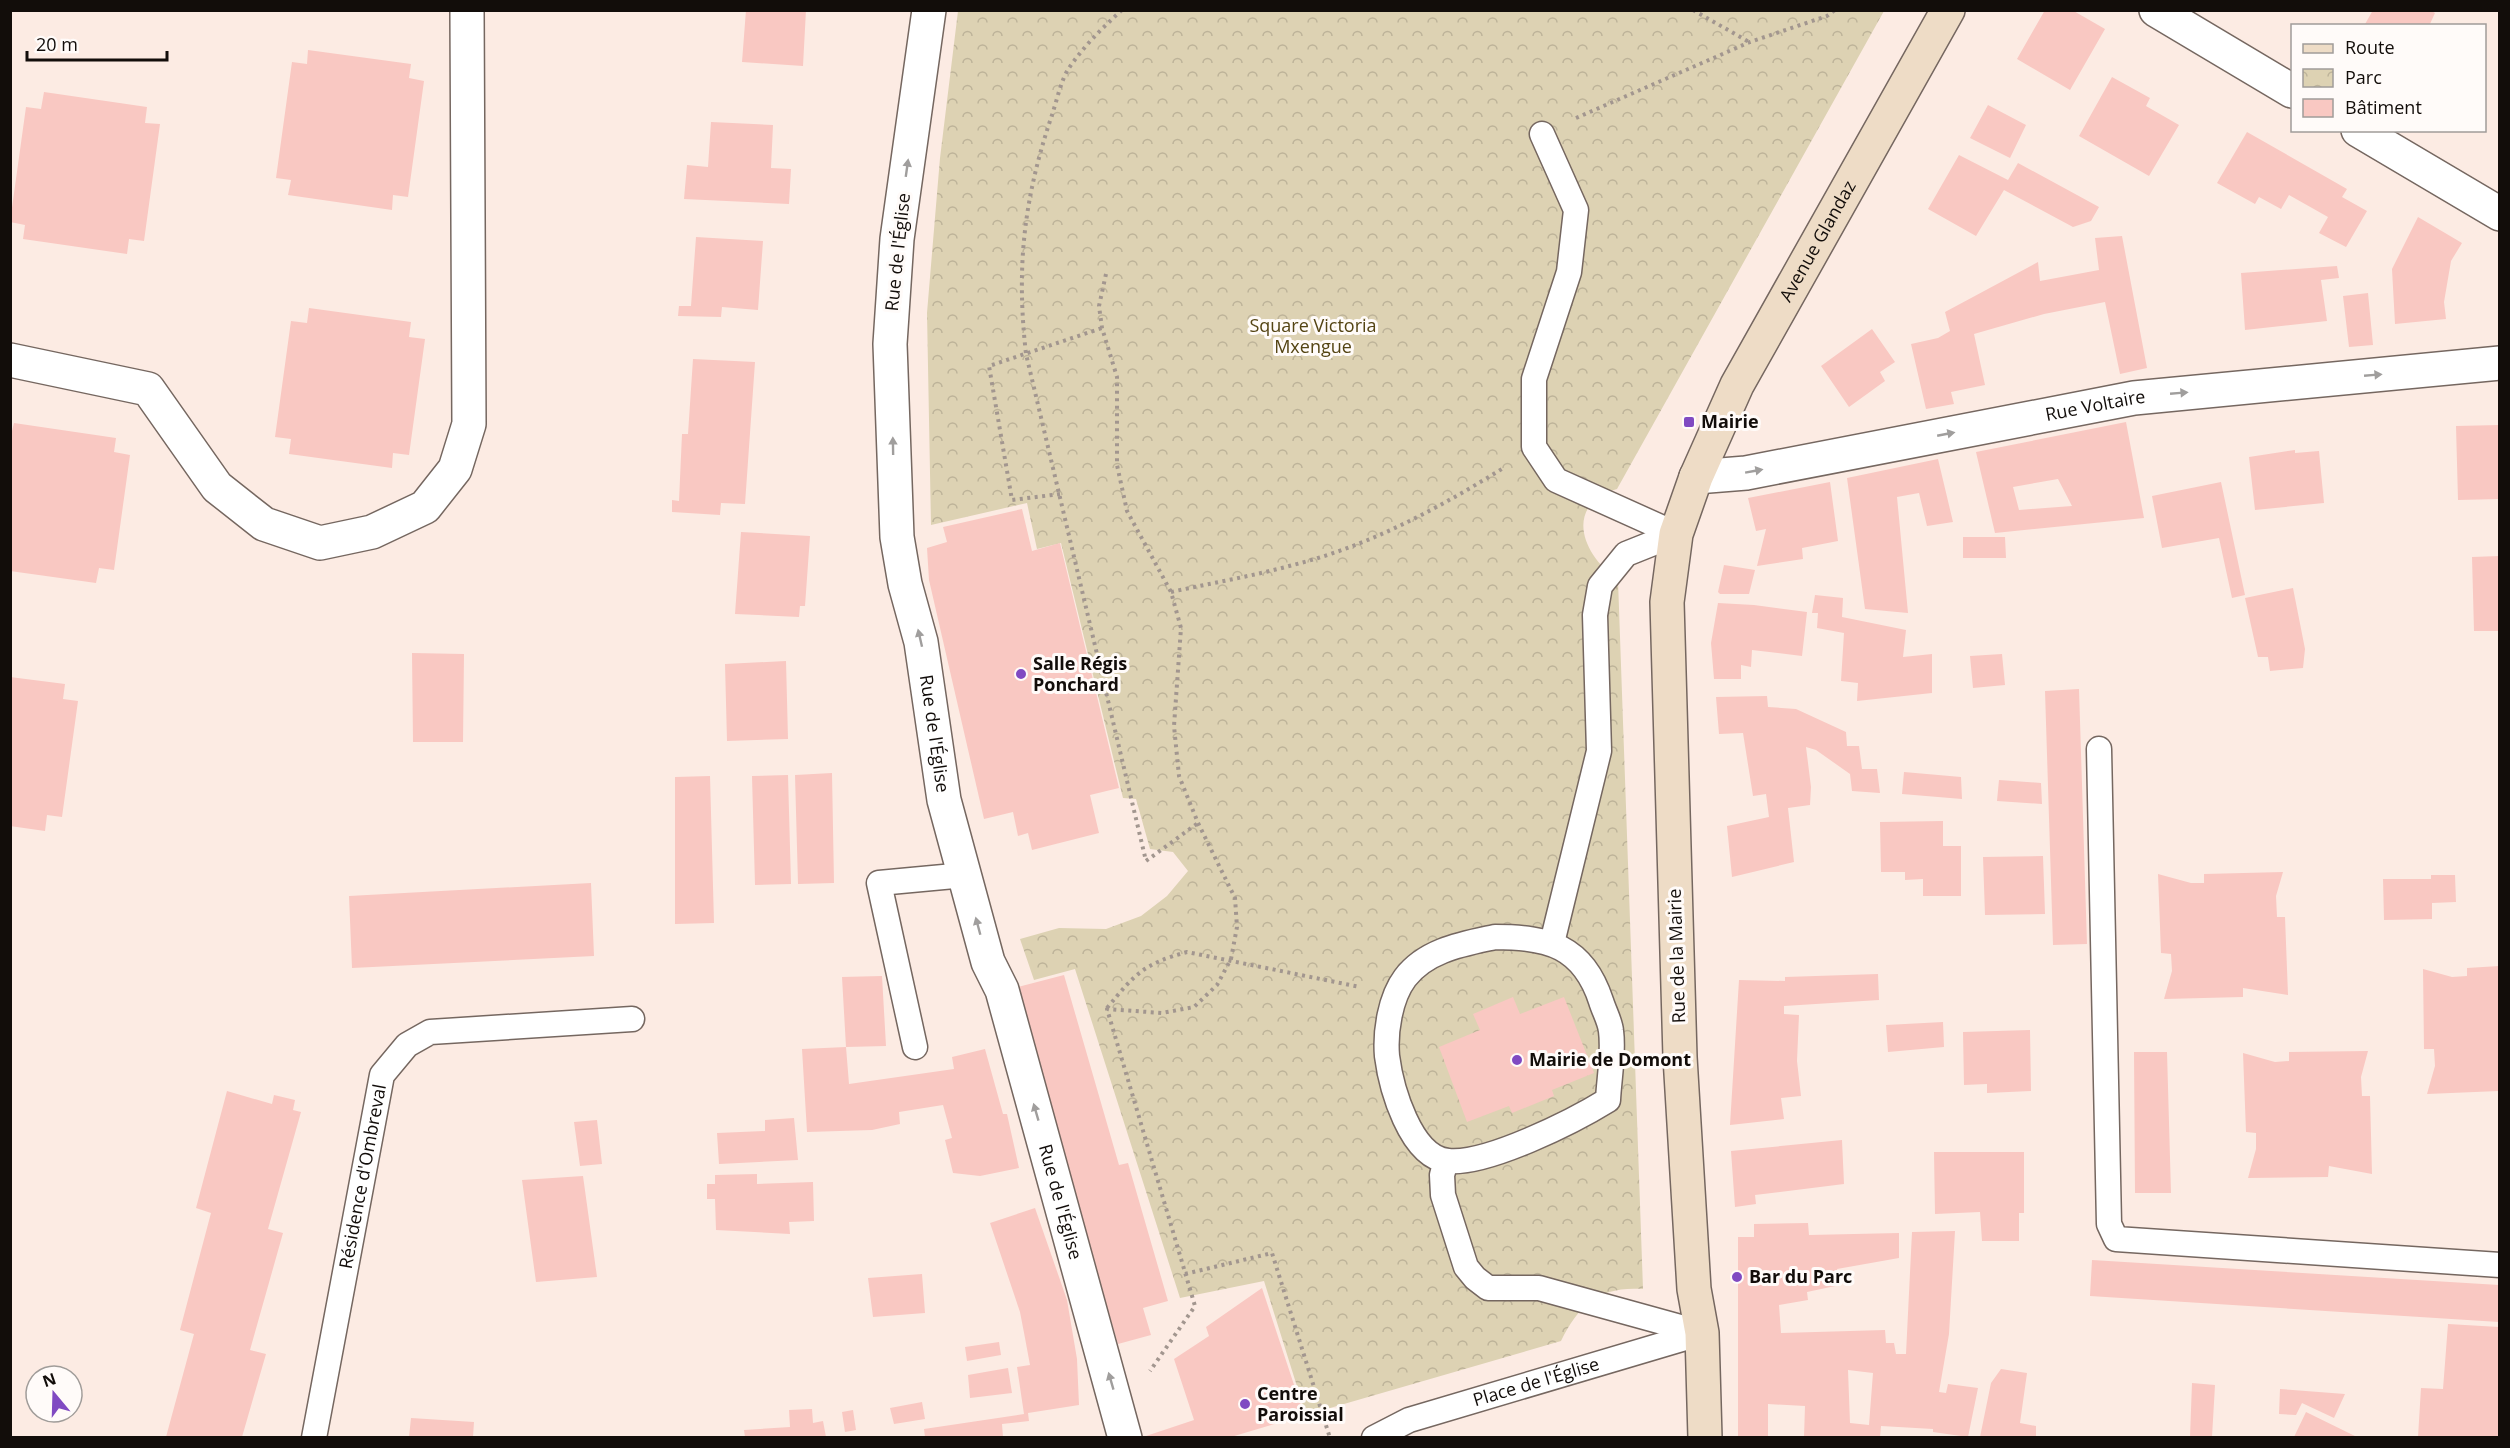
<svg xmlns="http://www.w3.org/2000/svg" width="2510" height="1448" font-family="'Open Sans',sans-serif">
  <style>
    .park { fill: url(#park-crowns) }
    .building { fill: #f9c8c2; fill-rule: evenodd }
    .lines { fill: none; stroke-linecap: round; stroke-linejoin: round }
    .lane-casing { stroke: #756760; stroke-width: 27 }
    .street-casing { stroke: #756760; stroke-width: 36 }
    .secondary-casing { stroke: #756760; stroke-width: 36 }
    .path { stroke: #a2968f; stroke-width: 4; stroke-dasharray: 3 4.5; stroke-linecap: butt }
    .lane { stroke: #fff; stroke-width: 24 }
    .street { stroke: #fff; stroke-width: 33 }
    .secondary { stroke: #eedcc6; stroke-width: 33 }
    .oneway { fill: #a09e9d }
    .poi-dot { fill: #804ac2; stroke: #fffbf9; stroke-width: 2 }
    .labels { text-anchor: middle; stroke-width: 6; stroke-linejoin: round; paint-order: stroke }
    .street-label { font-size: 18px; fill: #120d0a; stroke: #fffbf9 }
    .park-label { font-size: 18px; fill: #544413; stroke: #fffbf9 }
    .poi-label { font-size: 18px; font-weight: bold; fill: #120d0a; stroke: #fffbf9; text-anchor: start }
  </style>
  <defs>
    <pattern id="park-crowns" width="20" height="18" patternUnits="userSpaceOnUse" patternTransform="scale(1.5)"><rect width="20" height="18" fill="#ddd2b3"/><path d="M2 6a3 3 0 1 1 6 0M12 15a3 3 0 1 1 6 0" fill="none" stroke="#bdb399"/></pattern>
  </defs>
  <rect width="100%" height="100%" fill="#fcebe3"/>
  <path class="park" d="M958 11H1884L1617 489C1563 505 1582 555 1618 580L1643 1289C1600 1286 1579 1304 1561 1341L1306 1415 1264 1281 1180 1298 1075 969 1034 980 1020 939 1059 928 1106 929 1141 916 1167 896 1188 871 1173 852 1150 849 1136 799 1123 798 1061 543 1037 549 1027 503 931 525 927 313 940 158Z"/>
  <path class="building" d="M746 10H806L803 66 742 62Z
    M2045 10H2072L2105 29 2070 90 2017 59Z
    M2373 10H2430L2435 13 2429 26H2364Z
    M308 50 411 64 409 78 424 81 408 197 393 195 392 210 288 195 291 180 276 178 292 62 307 64Z
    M2112 77 2150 98 2146 106 2179 125 2149 176 2079 136Z
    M44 92 147 107 145 123 160 124 144 241 129 239 127 254 23 239 25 225 10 222 26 107 41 109Z
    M1988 105 2026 125 2010 158 1970 138Z
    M711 122 773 125 771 168 791 169 789 204 684 199 687 165 708 167Z
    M2247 132 2347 189 2342 197 2367 211 2346 247 2319 233 2328 217 2289 195 2281 209 2259 197 2255 204 2217 183Z
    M1959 155 2008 180 2018 163 2099 207 2091 221 2073 227 2004 190 1976 236 1928 209Z
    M2418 217 2462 243 2451 261 2444 302 2446 319 2395 324 2392 269Z
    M2122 236 2147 368 2120 374 2105 302 2044 314 1974 334 1985 385 1951 392 1954 404 1926 409 1911 344 1938 338 1950 331 1945 312 2038 262 2040 281 2099 270 2095 238Z
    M696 237 763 241 758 310 722 307 721 317 678 316 679 306H691Z
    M2337 266 2339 278 2321 280 2327 321 2245 330 2241 273Z
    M2368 293 2373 345 2349 347 2343 296Z
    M309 308 411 322 409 337 425 339 409 455 393 453 392 468 289 454 291 439 275 437 291 321 307 323Z
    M1872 329 1895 362 1880 372 1885 381 1849 407 1821 366Z
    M693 359 755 362 745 504 721 503 720 515 672 512V500L679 501 682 434H688Z
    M2126 422 2144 518 1995 533 1976 452ZM2058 479 2072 506 2019 510 2013 487Z
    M14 423 116 438 114 452 130 455 114 570 99 568 96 583 10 571V439Z
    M2499 425V499L2458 500 2456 426Z
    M2295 450V453L2319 451 2324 503 2255 510 2249 457Z
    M1938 459 1953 522 1927 526 1919 493 1897 497 1908 613 1865 609 1847 478Z
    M1830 482 1838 541 1802 548 1803 559 1757 566 1766 529 1756 531 1748 498Z
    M2221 482 2245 595 2232 598 2219 538 2162 548 2152 496Z
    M1022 509 1032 551 1060 543 1119 788 1090 795 1099 833 1032 850 1028 833 1018 836 1013 812 984 819 929 580 927 548 947 542 943 527Z
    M741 532 810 536 805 606H800L799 617 735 614Z
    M1963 537H2005L2006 558H1963Z
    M2499 556V631H2474L2472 557Z
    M1724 565 1755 570 1749 594H1720L1718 592Z
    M2293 588 2305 649 2303 668 2270 671 2268 657H2258L2245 598Z
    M1815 595 1843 598 1842 617 1906 630 1903 657 1932 654V693L1857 701 1858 683 1841 681 1844 633 1817 628 1818 613H1812Z
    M1718 603 1754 605 1807 612 1802 656 1752 650 1751 667 1741 665V679H1714L1711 643Z
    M412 653 464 654 463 742H413Z
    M2002 654 2005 685 1973 688 1970 656Z
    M786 661 788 739 727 741 725 664Z
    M10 677 65 684 63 699 78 701 62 817 47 815 45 831 10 826Z
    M2079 689 2087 944 2053 945 2045 691Z
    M1767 696 1768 707 1796 709 1846 732 1847 746H1859L1862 769H1877L1880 793 1852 791 1850 774 1816 750 1806 747 1811 787 1810 805 1788 808 1794 862 1732 877 1727 826 1769 817 1766 794 1753 796 1743 733 1719 734 1716 697Z
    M1904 772 1961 777 1962 799 1902 794Z
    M832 773 834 883 798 884 795 775Z
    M788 775 791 884 755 885 752 776Z
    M710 776 714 923 675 924V777Z
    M1999 780 2041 783 2042 804 1997 801Z
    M1943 821V846H1961V896H1923V879L1905 880V872H1881L1880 822Z
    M2043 856 2045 914 1985 915 1983 857Z
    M2283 872 2276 896 2277 917H2285L2288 995 2243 988V997L2164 999 2172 971 2171 954 2161 953 2158 874 2191 883H2204V874Z
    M2431 875H2455L2456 902 2432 903V919L2384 920 2383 879H2431Z
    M591 883 594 956 352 968 349 896Z
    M2499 966V1091L2427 1094 2435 1066 2434 1049H2424L2423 969 2452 977 2467 976V968Z
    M1878 974 1879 1000 1784 1006V1014L1799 1015 1797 1061 1801 1096 1781 1098 1784 1119 1730 1125 1739 980 1785 981V977Z
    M1064 975 1119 1165 1128 1163 1168 1301 1143 1308 1151 1335 1118 1344 1014 988Z
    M882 976 886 1046 846 1047 842 977Z
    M1513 997 1520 1014 1564 997 1594 1073 1552 1090 1554 1096 1512 1113 1509 1106 1467 1122 1439 1047 1480 1030 1473 1014Z
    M1943 1022 1944 1047 1888 1052 1886 1025Z
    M2030 1030 2031 1091 1987 1093V1084L1964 1085 1963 1032Z
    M846 1047 849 1084 954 1069 952 1057 985 1049 1003 1114H1007L1019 1168 980 1176 953 1173 945 1140 952 1138 943 1105 899 1112 900 1124 872 1130 807 1132 802 1049Z
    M2368 1051 2361 1077 2362 1096H2370L2372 1174 2329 1166 2328 1177 2248 1178 2256 1149V1133L2246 1132 2243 1053 2275 1062 2289 1061V1052Z
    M2134 1052H2167L2171 1193H2135Z
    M227 1091 272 1104 274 1095 295 1100 293 1110 301 1112 268 1229 283 1233 250 1350 266 1354 242 1437H166L194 1334 180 1330 211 1213 196 1208Z
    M794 1118 798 1160 719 1164 717 1133 765 1131V1120Z
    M597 1120 602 1164 580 1166 574 1122Z
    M1842 1140 1844 1184 1755 1195 1756 1204 1735 1207 1731 1151Z
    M1934 1152H2024V1213H2019V1241H1982L1980 1212 1935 1214Z
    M757 1174V1184L813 1182 814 1221 789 1222 790 1234 716 1230 715 1199H707V1184H715V1175Z
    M583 1176 597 1277 536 1282 522 1180Z
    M1035 1208 1067 1300 1077 1359 1079 1405 1028 1413 1029 1421 1002 1424 1003 1437H925L924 1429 1024 1414 1017 1367 1030 1365 1025 1338 1020 1312 990 1223Z
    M1808 1223 1809 1235 1899 1233V1258L1837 1269 1840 1285 1807 1292 1808 1300 1779 1305 1781 1333 1885 1330 1886 1343H1894L1896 1354H1906L1912 1232 1955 1231 1949 1334 1939 1392 1946 1393 1948 1384 1978 1388 1968 1437 1933 1432V1429L1881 1426 1880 1437H1804L1805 1406 1768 1404V1437H1738V1237H1754V1224ZM1848 1370 1873 1373 1869 1425 1850 1423Z
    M2092 1260 2499 1285V1322L2090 1296Z
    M922 1274 925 1313 873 1317 868 1278Z
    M1262 1288 1304 1415 1231 1437H1143L1194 1420 1174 1359 1209 1336 1206 1327Z
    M2448 1324 2499 1327V1437H2418L2421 1388 2443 1389Z
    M999 1342 1001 1355 967 1361 965 1347Z
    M1008 1368 1012 1393 970 1398 968 1375Z
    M2001 1369 2027 1373 2020 1423 2036 1426V1437H1980L1991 1383Z
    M2192 1383 2215 1385 2212 1437H2190Z
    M2280 1389 2345 1394 2334 1418 2302 1403 2296 1415 2279 1414Z
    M922 1402 925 1419 894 1424 890 1408Z
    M812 1409 813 1423 823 1421 826 1437H745L744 1430 790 1427 789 1410Z
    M853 1410 856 1430 845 1432 842 1412Z
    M2306 1412 2357 1437H2294Z
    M411 1418 474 1422 473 1437H409Z"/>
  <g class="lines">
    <g class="lane-casing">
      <g id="lane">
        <path d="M1542 134 1576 210 1569 272 1534 379V447L1556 480 1676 534"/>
        <path d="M2099 749 2109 1224 2116 1239 2500 1265"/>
        <path d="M1495 937C1548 937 1583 946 1601 1001 1604 1011 1610 1021 1611 1031 1614 1053 1609 1079 1608 1100 1574 1121 1487 1165 1448 1161 1410 1157 1391 1087 1387 1056 1385 1032 1390 998 1405 978 1426 950 1463 944 1495 937Z"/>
        <path d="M1552 943 1599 751 1595 615 1600 586 1626 554 1676 534"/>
        <path d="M915 1047 879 883 965 875"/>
        <path d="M1446 1161 1442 1175 1443 1195 1466 1267 1475 1278 1488 1288H1539L1702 1333"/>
        <path id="s1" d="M314 1438 382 1075 407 1045 430 1032 632 1019"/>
        <path id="s2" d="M1374 1438 1409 1420 1702 1333"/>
      </g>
    </g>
    <g class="street-casing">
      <g id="street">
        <path id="s3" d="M929 10 897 239 890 344 897 537 905 584 921 642 944 800 988 962 1002 990 1125 1438"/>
        <path d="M2156 10 2292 91"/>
        <path d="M2358 130 2500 214"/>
        <path d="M10 360 148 389 217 487 264 524 320 543 372 532 425 507 455 469 469 424 467 10"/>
        <path id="s4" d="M1696 477 1746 473 2134 398 2500 363"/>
      </g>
    </g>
    <g class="secondary-casing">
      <g id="secondary">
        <path id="s5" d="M1705 1438 1702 1333 1694 1289 1680 1057 1667 602 1676 534 1696 477 1737 385 1948 10"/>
      </g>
    </g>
    <path class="path" d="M1122 10C1102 28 1084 46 1069 68 1061 80 1057 100 1052 115 1024 198 1016 266 1026 354L1146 861 1198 823
      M1693 10 1749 42
      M1576 118 1750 42 1827 16 1835 10
      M1106 274 1099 306 1102 328 1117 377V465L1127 511 1171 592 1181 628 1174 726 1179 776 1198 823 1235 898 1237 927 1231 959 1217 985 1194 1007 1162 1013 1107 1009 1195 1306 1150 1371
      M1060 494 1012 500 989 366 1102 328
      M1171 592C1212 583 1253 576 1293 565 1369 546 1439 508 1505 467
      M1107 1008C1135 974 1143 964 1187 952L1360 987
      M1185 1274 1272 1253 1330 1438"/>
    <use href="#lane" class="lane"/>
    <use href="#street" class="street"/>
    <use href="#secondary" class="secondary"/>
  </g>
  <defs><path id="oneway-solid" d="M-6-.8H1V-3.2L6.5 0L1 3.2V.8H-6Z" transform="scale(1.5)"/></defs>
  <g class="oneway">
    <use href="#oneway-solid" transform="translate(907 168) rotate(-82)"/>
    <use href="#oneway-solid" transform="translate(2373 375) rotate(-5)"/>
    <use href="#oneway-solid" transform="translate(2179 393) rotate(-5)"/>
    <use href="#oneway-solid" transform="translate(1946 434) rotate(-11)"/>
    <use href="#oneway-solid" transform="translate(893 446) rotate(-91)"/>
    <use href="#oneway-solid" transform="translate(1754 471) rotate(-10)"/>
    <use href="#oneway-solid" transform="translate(920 638) rotate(-103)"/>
    <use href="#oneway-solid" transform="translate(978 926) rotate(-105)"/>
    <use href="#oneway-solid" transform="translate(1036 1112) rotate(-106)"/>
    <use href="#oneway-solid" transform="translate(1111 1381) rotate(-106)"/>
  </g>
  <g class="poi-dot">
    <rect x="1683" y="416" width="12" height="12" rx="3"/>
    <circle cx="1021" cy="674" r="6"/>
    <circle cx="1517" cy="1060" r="6"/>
    <circle cx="1737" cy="1277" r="6"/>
    <circle cx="1245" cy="1404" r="6"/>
  </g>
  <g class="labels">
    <g class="street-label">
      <text dy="6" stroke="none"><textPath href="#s5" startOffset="1232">Avenue Glandaz</textPath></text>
      <text transform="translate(898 252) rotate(-84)" y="6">Rue de l'Église</text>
      <text dy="6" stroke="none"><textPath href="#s4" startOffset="406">Rue Voltaire</textPath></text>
      <text dy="6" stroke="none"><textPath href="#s3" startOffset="730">Rue de l'Église</textPath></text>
      <text transform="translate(1677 956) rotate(-92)" y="6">Rue de la Mairie</text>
      <text dy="6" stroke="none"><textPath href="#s1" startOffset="266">Résidence d'Ombreval</textPath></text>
      <text dy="6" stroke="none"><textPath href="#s3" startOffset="1216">Rue de l'Église</textPath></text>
      <text dy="6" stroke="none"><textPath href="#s2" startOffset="172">Place de l'Église</textPath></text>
    </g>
    <g class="park-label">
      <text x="1313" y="332">Square Victoria<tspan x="1313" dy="21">Mxengue</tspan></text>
    </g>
    <g class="poi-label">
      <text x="1701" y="428">Mairie</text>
      <text x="1033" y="670">Salle Régis<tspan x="1033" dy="21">Ponchard</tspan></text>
      <text x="1529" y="1066">Mairie de Domont</text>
      <text x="1749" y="1283">Bar du Parc</text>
      <text x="1257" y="1400">Centre<tspan x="1257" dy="21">Paroissial</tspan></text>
    </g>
  </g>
  <rect width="2510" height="1448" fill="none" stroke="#120d0a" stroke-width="24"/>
  <rect x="2291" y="24" width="195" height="108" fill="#fffbf9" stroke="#a09c99" stroke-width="1.5"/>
  <rect x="2303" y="44" width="30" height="9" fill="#eedcc6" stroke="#a09c99" stroke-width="1.5"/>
  <text x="2345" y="54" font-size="18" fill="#120d0a">Route</text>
  <rect x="2303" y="69" width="30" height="18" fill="url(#park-crowns)" stroke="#a09c99" stroke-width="1.5"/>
  <text x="2345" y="84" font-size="18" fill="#120d0a">Parc</text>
  <rect x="2303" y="99" width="30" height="18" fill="#f9c8c2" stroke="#a09c99" stroke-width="1.5"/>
  <text x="2345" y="114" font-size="18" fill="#120d0a">Bâtiment</text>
  <g transform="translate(54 1394) rotate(341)"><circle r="28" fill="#fffbf9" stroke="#a09c99" stroke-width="1.5"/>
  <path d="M0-4.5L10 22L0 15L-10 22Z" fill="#804ac2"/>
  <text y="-9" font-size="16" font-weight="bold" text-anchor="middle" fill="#120d0a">N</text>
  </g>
  <path d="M27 51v9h140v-9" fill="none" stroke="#120d0a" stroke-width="3"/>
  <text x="36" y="51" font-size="18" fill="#120d0a" stroke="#fffbf9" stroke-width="4.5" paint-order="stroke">20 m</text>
</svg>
